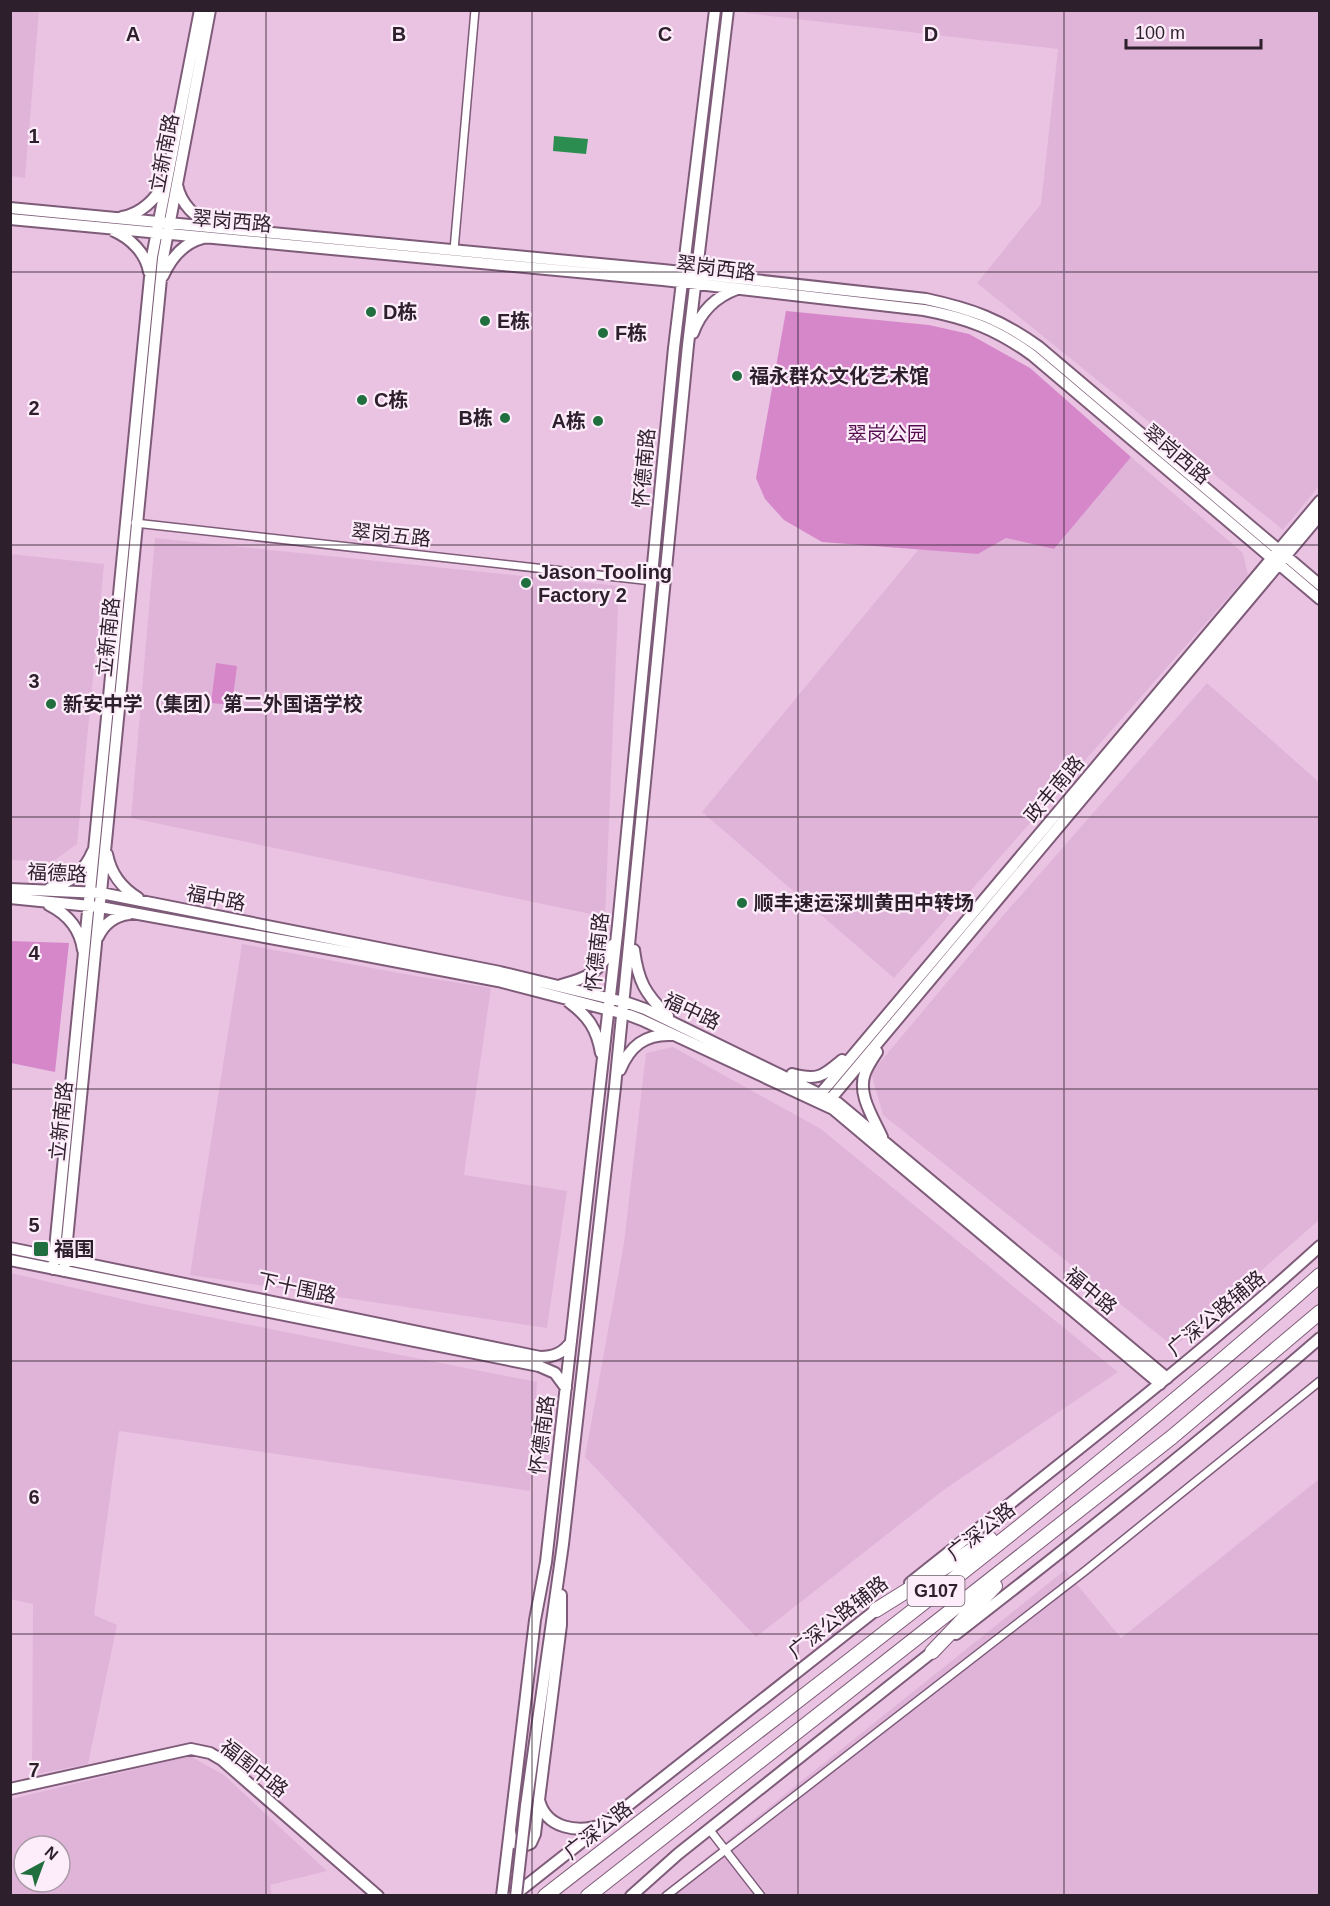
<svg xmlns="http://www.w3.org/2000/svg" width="1330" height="1906" font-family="Arial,'Noto Sans SC',sans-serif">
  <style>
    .built { fill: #e0b4d9; fill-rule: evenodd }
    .green { fill: #d587c9 }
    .water { fill: #2c8d50 }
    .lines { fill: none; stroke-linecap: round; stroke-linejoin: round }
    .street-casing { stroke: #7e5c79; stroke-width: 10 }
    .secondary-casing { stroke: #7e5c79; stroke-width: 14 }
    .primary-casing { stroke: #7e5c79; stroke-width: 14 }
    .highway-casing { stroke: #7e5c79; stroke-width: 16 }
    .street { stroke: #fff; stroke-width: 7 }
    .secondary { stroke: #fff; stroke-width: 10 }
    .primary { stroke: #fff; stroke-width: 10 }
    .highway { stroke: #fff; stroke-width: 14 }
    .secondary-bridge-casing { stroke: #7e5c79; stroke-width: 14; stroke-linecap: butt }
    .secondary-bridge { stroke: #fff; stroke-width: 10 }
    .grid { fill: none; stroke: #2d1f2b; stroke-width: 1.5; stroke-opacity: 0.55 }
    .poi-dot { fill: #216e3e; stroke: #fdedfa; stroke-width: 2 }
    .labels { text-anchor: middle; stroke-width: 4.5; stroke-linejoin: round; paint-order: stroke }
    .shield { fill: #fdedfa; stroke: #6b5d69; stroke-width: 1.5 }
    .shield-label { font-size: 18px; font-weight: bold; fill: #2d1f2b }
    .street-label { font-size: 20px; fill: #2d1f2b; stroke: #fdedfa }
    .poi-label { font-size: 20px; font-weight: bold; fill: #2d1f2b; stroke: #fdedfa; text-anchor: start }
    .park-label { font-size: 20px; fill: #550e4f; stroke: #fdedfa }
    .grid-label { font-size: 20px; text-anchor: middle; font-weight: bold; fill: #2d1f2b; stroke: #fdedfa; stroke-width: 4.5; stroke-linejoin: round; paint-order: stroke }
  </style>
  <rect width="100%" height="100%" fill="#eac3e3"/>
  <path class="built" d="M11 10 39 11 25 178 11 176Z
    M745 10 1319 11V486L1283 530 977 283 1041 204 1058 49 745 13Z
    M1131 457 1243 553 1248 575 894 978 702 812 919 549 978 554 1006 538 1054 549Z
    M155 538 619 586 605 917 131 818Z
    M11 554 104 564 77 844 52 862 11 860Z
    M1207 683 1319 782V1220L1174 1347 883 1115 871 1073 994 926Z
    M242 944 410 975 491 988 464 1175 567 1191 547 1328 190 1275Z
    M673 1047 821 1129 1118 1372 945 1489 756 1637 585 1457 624 1243 646 1053Z
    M11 1273 139 1303 537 1382 530 1491 119 1431 94 1615 117 1625 88 1764 32 1775 33 1604 10 1599Z
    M1319 1479V1895L658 1896 1065 1570 1121 1638Z
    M190 1756 224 1775 327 1871 270 1885 272 1895H11V1799ZM24 1846H60V1882H24Z"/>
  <path class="green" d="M786 311 929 325 969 334 1030 368 1131 457 1054 549 1006 538 978 554 822 542 784 520 765 499 756 478Z
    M216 663 237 666 232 705 211 703Z
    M11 941 69 943 55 1072 11 1063Z"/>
  <path class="water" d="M554 136 588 139 586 154 553 151Z"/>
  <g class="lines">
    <g class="street-casing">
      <path id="street" d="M454 250 475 10
        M135 523 652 581
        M709 1829 761 1896
        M666 1896 1085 1571 1320 1381"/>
    </g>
    <g class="secondary-casing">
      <path id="secondary" d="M177 185C181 204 195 218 213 225
        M10 208 663 270 926 299C972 309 1000 319 1039 347L1320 585
        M122 217C141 214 156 199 164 183
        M10 219 663 280 924 310C967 318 996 329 1032 355L1320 599
        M114 231C130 238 146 253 149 272
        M163 276C171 258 184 243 203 238
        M693 333C701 311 715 297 737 289
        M107 854C111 874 121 887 138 898
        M50 888C71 883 85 870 93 851
        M10 889 101 893 500 972 628 1003 645 1009 838 1103 1167 1378
        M10 898 100 907 341 951 498 981 629 1015 642 1020 833 1109 1160 1384
        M49 905C67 914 80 928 83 950
        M98 937C104 924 114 916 129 914
        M634 950C638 981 645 994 668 1016
        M561 985C588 978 601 972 612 945
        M569 1002C588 1016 597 1029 601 1053
        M877 1052C873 1058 868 1065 865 1073 857 1094 873 1117 882 1137
        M620 1070C630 1046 645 1034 671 1035
        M792 1074C818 1081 823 1076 842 1060
        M817 1098 1320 501
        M828 1102 1320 515
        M10 1248 540 1357C554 1357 563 1353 571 1342
        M10 1260 539 1366 555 1373 566 1388
        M53 1269 152 257 200 10
        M64 1271 163 258 210 10
        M561 1595V1625L539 1800C546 1829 578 1833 602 1825
        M10 1789 191 1749 210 1753 222 1760 378 1896
        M526 1806 563 1544 615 1087 688 345 728 10
        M510 1831C511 1844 520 1849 531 1843L535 1834 539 1801
        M502 1896 535 1620 546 1562 618 925 674 348 715 10"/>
    </g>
    <g class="primary-casing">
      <path id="primary" d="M910 1583C1048 1473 1189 1365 1320 1246
        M956 1634C1080 1538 1201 1441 1320 1338
        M513 1896 881 1606
        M631 1896 678 1854 936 1649"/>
    </g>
    <g class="highway-casing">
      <path id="highway" d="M876 1610 990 1539
        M932 1652 995 1586
        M545 1896C806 1693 1072 1495 1320 1275
        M588 1896 1172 1437 1320 1312"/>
    </g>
    <use href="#street" class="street"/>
    <use href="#secondary" class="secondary"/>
    <use href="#primary" class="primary"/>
    <use href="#highway" class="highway"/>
    <g class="secondary-bridge-casing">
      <path id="secondary-bridge" d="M516 1896 526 1806"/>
    </g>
    <use href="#secondary-bridge" class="secondary-bridge"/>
  </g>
  <path class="grid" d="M266 10V1896M532 10V1896M798 10V1896M1064 10V1896M10 272H1320M10 545H1320M10 817H1320M10 1089H1320M10 1361H1320M10 1634H1320"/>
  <g class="poi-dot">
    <circle cx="371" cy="312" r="6"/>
    <circle cx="485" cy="321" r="6"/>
    <circle cx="603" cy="333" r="6"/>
    <circle cx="737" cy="376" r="6"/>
    <circle cx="362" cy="400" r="6"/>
    <circle cx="505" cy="418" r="6"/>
    <circle cx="598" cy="421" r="6"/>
    <circle cx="526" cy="583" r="6"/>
    <circle cx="51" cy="704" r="6"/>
    <circle cx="742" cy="903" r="6"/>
    <rect x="33" y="1241" width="16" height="16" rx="3"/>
  </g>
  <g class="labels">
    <rect class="shield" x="907.5" y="1576" width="57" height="30" rx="4.5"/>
    <g class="shield-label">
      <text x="936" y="1597">G107</text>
    </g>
    <g class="street-label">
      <text transform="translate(164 153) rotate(-79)" y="7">立新南路</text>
      <text transform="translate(232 221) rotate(5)" y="7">翠岗西路</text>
      <text transform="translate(716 268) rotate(7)" y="7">翠岗西路</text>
      <text transform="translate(1177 454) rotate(40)" y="7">翠岗西路</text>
      <text transform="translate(644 468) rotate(-85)" y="7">怀德南路</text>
      <text transform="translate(391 535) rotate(6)" y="7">翠岗五路</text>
      <text transform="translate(108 637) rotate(-84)" y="7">立新南路</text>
      <text transform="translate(1054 789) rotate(-50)" y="7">政丰南路</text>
      <text transform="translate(57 873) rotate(3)" y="7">福德路</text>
      <text transform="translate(216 898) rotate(11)" y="7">福中路</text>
      <text transform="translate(597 952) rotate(-84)" y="7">怀德南路</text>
      <text transform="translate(692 1011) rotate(25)" y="7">福中路</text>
      <text transform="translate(61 1121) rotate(-84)" y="7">立新南路</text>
      <text transform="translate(297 1288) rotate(12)" y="7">下十围路</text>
      <text transform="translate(1091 1291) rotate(40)" y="7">福中路</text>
      <text transform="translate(1216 1313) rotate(-40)" y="7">广深公路辅路</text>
      <text transform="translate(542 1435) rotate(-83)" y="7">怀德南路</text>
      <text transform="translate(981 1531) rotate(-38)" y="7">广深公路</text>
      <text transform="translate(838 1617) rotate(-38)" y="7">广深公路辅路</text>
      <text transform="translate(254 1768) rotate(38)" y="7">福围中路</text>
      <text transform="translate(598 1830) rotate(-38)" y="7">广深公路</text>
    </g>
    <g class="poi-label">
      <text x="383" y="319">D栋</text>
      <text x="497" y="328">E栋</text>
      <text x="615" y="340">F栋</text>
      <text x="749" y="383">福永群众文化艺术馆</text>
      <text x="374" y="407">C栋</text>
      <text x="493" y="425" text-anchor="end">B栋</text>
      <text x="586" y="428" text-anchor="end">A栋</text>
      <text x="538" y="579">Jason Tooling<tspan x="538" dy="23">Factory 2</tspan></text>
      <text x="63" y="711">新安中学（集团）第二外国语学校</text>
      <text x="754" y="910">顺丰速运深圳黄田中转场</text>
      <text x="54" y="1256">福围</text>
    </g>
    <g class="park-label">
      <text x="887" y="441">翠岗公园</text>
    </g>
  </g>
  <g class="grid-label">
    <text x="133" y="41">A</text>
    <text x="399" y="41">B</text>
    <text x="665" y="41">C</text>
    <text x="931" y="41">D</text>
    <text x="34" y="143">1</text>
    <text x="34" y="415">2</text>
    <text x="34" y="688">3</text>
    <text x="34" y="960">4</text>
    <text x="34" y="1232">5</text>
    <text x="34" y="1504">6</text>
    <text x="34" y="1777">7</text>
  </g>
  <rect width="1330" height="1906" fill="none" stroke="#2d1f2b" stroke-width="24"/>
  <g transform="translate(42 1864) rotate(41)"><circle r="28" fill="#fdedfa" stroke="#aa9ba7" stroke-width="1.5"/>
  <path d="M0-4.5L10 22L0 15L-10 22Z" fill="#216e3e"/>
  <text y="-9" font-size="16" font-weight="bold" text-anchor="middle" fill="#2d1f2b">N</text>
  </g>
  <path d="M1126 39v9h135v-9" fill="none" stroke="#2d1f2b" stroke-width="3"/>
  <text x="1135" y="39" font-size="18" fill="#2d1f2b" stroke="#fdedfa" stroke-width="4.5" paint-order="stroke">100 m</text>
</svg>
